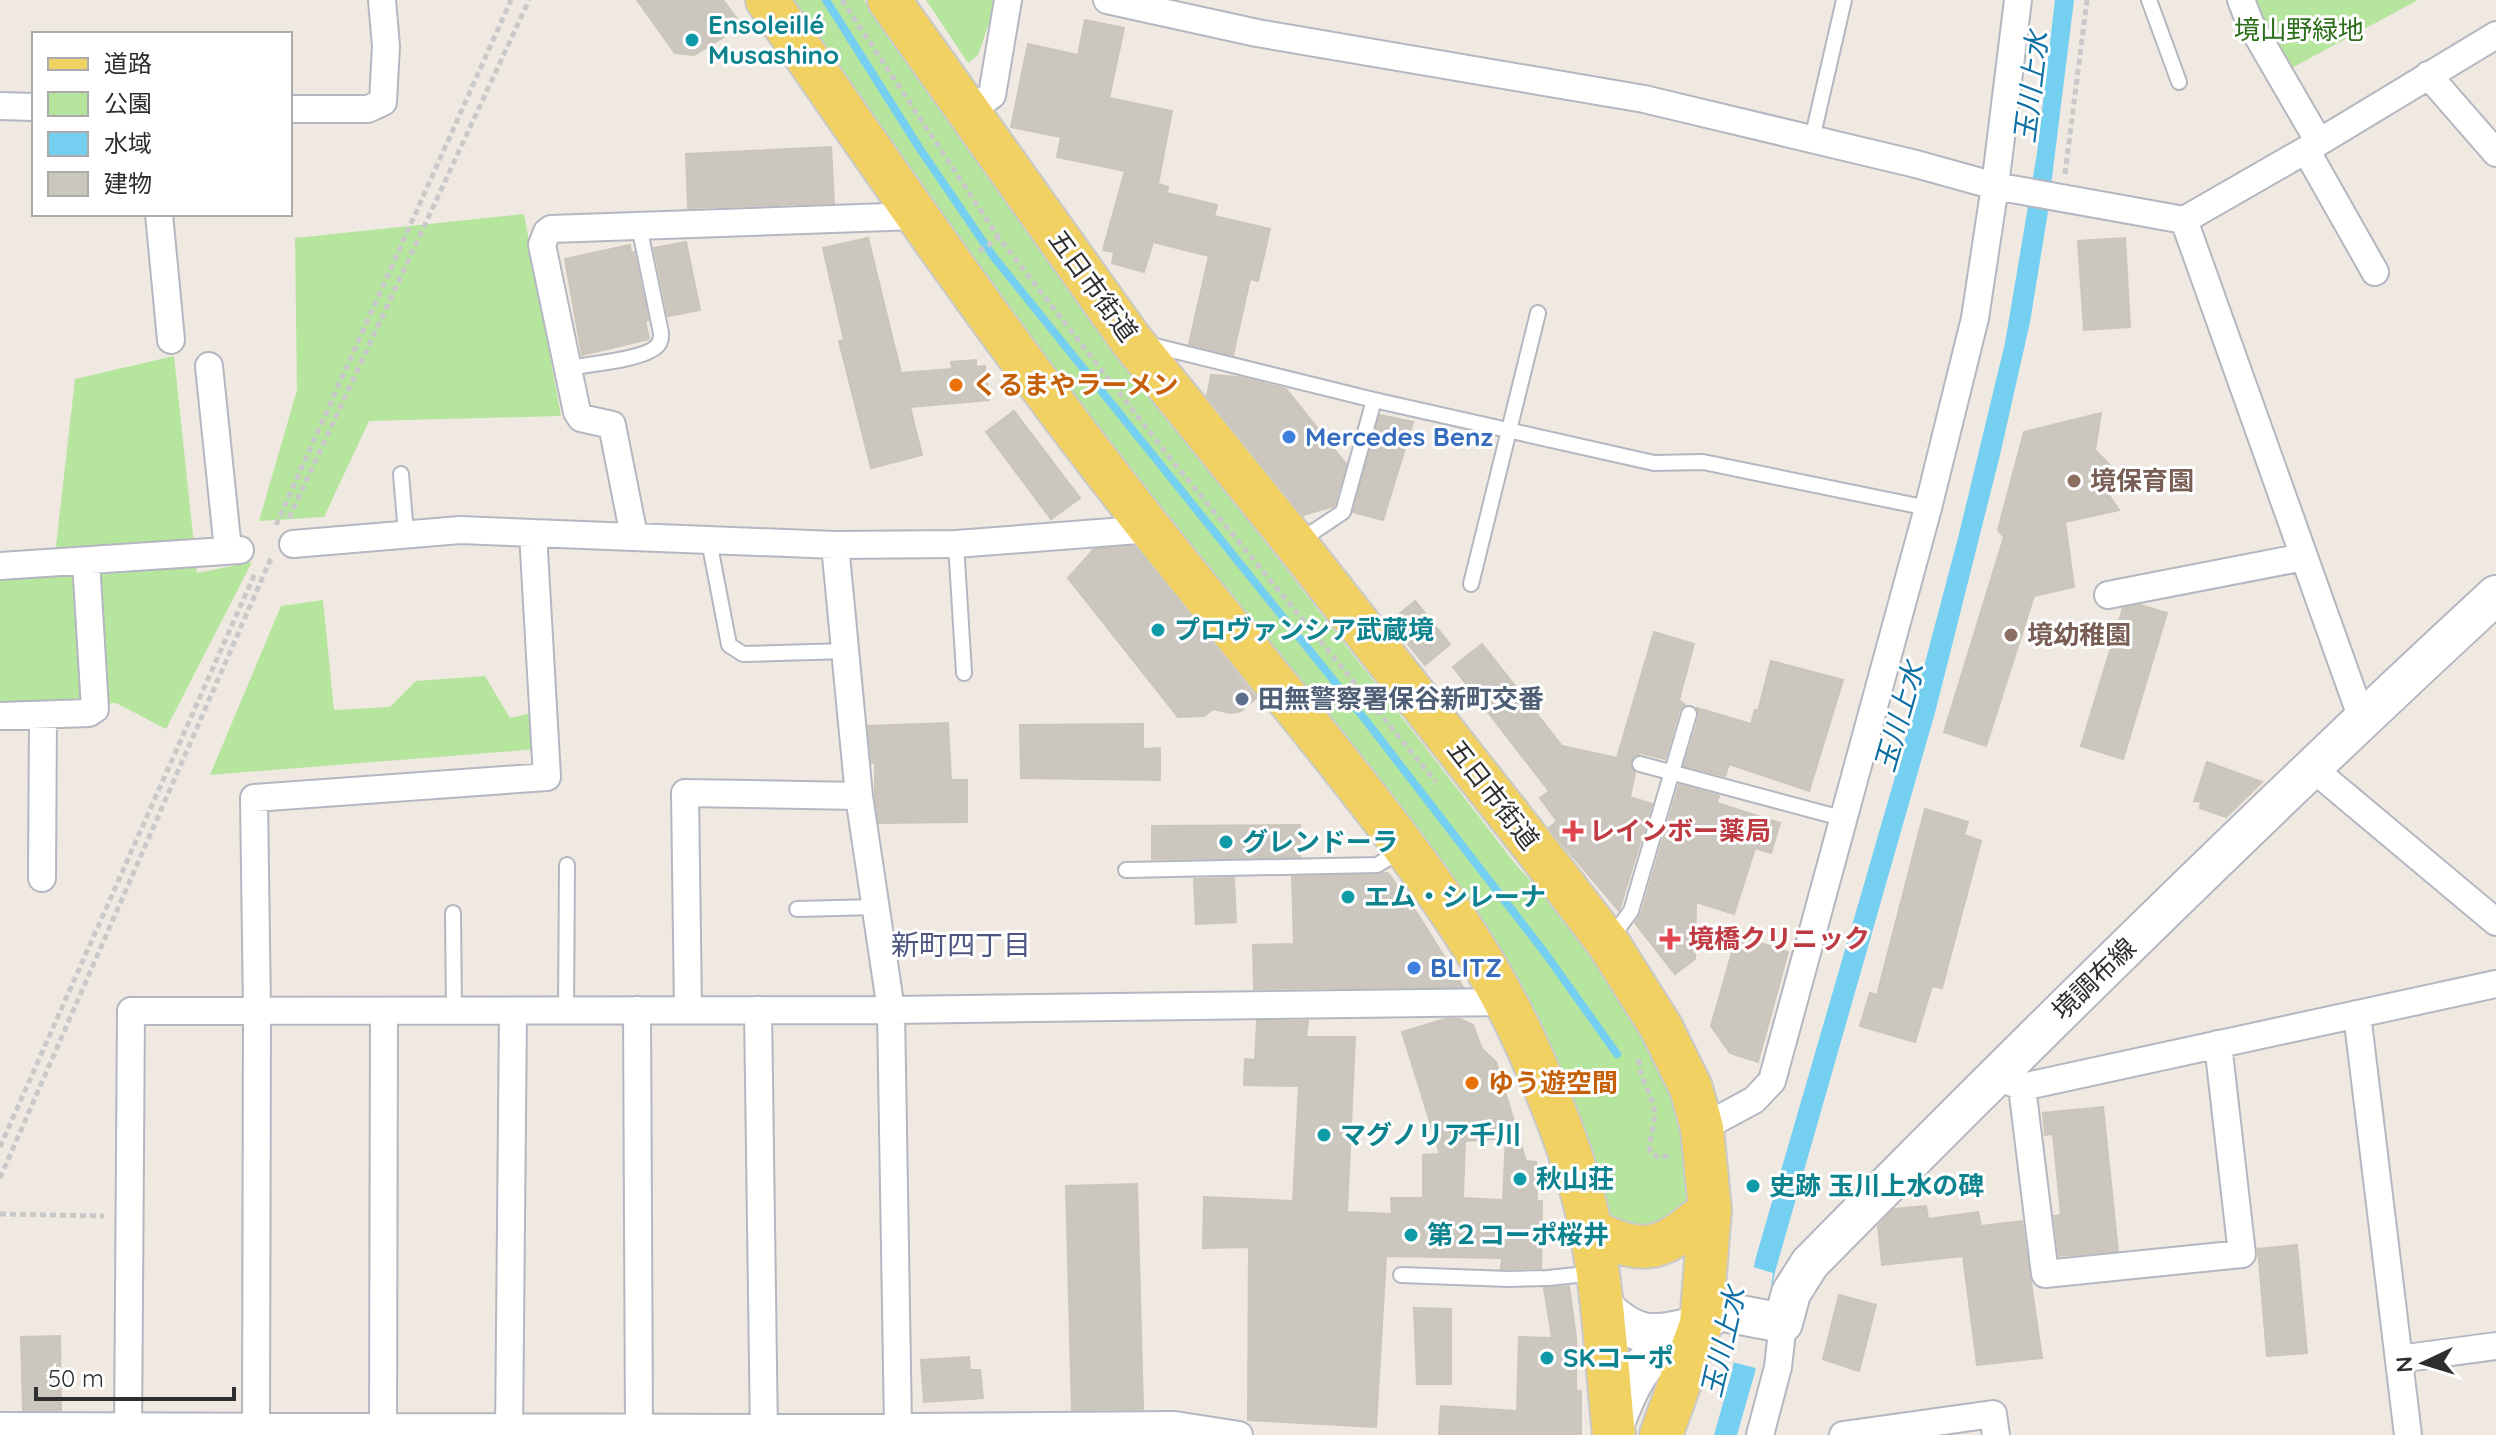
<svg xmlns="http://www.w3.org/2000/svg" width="2496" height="1435" font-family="Quicksand,'Noto Sans JP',sans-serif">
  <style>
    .green { fill: #b6e59e }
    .water { fill: #75cff0 }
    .pier { fill: #efe9e1 }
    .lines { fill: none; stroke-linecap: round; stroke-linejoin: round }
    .stream { stroke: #75cff0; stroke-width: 8 }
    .building { fill: #cbc7bf; stroke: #cbc5ba; stroke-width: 2; fill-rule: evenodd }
    .lane-casing { stroke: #b4b7c1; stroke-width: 18 }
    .street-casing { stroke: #b4b7c1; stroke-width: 30 }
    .secondary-casing { stroke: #b4b7c1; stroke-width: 42 }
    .primary-casing { stroke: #c9c9c9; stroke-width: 46 }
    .path { stroke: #c9c9c9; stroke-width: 5; stroke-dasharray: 6 4; stroke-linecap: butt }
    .lane { stroke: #fff; stroke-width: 14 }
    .street { stroke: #fff; stroke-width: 26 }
    .secondary { stroke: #fff; stroke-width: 38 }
    .primary { stroke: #f2d163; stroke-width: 42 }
    .culture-dot { fill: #0f9aa8; stroke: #fff; stroke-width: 3 }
    .food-dot { fill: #e8710a; stroke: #fff; stroke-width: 3 }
    .shop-dot { fill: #3f7fe0; stroke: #fff; stroke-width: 3 }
    .education-dot { fill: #8d6e63; stroke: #fff; stroke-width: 3 }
    .service-dot { fill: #5c6f8a; stroke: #fff; stroke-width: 3 }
    .health-dot { fill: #e0444e; stroke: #fff; stroke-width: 3 }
    .labels { text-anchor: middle; stroke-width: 6; stroke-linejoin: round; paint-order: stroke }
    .culture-label { font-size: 26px; font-weight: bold; fill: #0d838f; stroke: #fff; text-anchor: start }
    .park-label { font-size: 26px; fill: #2c6e1b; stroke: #fff }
    .street-label { font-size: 26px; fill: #2e2e2e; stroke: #fff }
    .food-label { font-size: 26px; font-weight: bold; fill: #c56008; stroke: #fff; text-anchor: start }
    .shop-label { font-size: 26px; font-weight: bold; fill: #366cbe; stroke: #fff; text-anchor: start }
    .education-label { font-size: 26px; font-weight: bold; fill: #785e54; stroke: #fff; text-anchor: start }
    .service-label { font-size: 26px; font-weight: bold; fill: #4e5e75; stroke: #fff; text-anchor: start }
    .health-label { font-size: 26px; font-weight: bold; fill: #be3a42; stroke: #fff; text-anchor: start }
    .water-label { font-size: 28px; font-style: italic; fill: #0d6fa3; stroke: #fff }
    .neighbourhood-label { font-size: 28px; fill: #4d5680; stroke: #fff }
  </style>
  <rect width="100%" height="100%" fill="#efe9e1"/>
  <path class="green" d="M787 0H864C1067 300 1297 579 1517 866L1572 926 1653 1036 1706 1193 1653 1229 1604 1223 1553 1067 1151 500 981 272Z
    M926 0H997L978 55 968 63Z
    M2252 0H2418L2288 70Z
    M524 214 561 416 369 421 324 517 259 521 297 390 295 238Z
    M174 356 197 573 252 562 166 729 116 703 0 708V575L53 572 75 379Z
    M323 600 334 710 390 707 416 681 485 676 510 718 541 711 538 749 210 775 281 606Z"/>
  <path class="water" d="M2055 0H2074L2047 218 2030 322 2000 455 1936 709 1775 1272 1755 1372 1737 1435H1714L1731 1375 1756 1257 1893 784 1959 534 2005 343 2037 153Z"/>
  <path class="pier" d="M1750 1266 1773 1273 1759 1369 1729 1361Z"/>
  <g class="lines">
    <path class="stream" d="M826 0 920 149 993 256 1367 722 1545 953 1617 1054"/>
  </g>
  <path class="building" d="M637 0H723L742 26 694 55 675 53Z
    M1085 20 1124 28 1109 98 1172 111 1158 184 1168 187 1167 193 1217 205 1214 216 1270 229 1258 281 1250 279 1233 355 1189 344 1209 256 1153 242 1144 272 1112 263 1114 252 1103 250 1125 171 1057 157 1061 137 1011 127 1028 44 1078 55Z
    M831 147 834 203 688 208 686 154Z
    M868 238 901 373 952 369 951 362 976 360V367L985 366 989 400 910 407 922 455 871 468 839 341 844 340 823 248Z
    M2125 238 2130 327 2084 330 2078 241Z
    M686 242 700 310 668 316 654 248Z
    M630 245 631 253 634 252 648 320H645L649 339 582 355 565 259Z
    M1211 375 1240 377 1286 389 1346 464 1334 506 1303 515 1207 396Z
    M1014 411 1080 498 1051 519 986 432Z
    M2101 413 2095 450 2110 465 2102 485 2119 510 2065 522 2074 587 2034 596 1986 746 1944 732 2004 537 1998 530 2024 432Z
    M1380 415 1413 422 1383 520 1353 512Z
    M1134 546 1256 698 1241 711 1231 713 1213 709 1204 716 1178 717 1068 578 1094 549Z
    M1415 601 1450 644 1425 665 1390 622Z
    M2140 605 2167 613 2123 759 2081 746 2123 608Z
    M1654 632 1694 644 1679 700 1685 705 1679 711 1665 759 1640 753 1631 761V767L1635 773 1630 797 1652 804 1619 911 1549 828 1557 821 1540 798 1549 791 1453 667 1482 644 1562 746 1617 758Z
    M1771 661 1843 680 1809 791 1729 764 1725 776 1684 766 1699 717 1697 708 1751 724 1755 710 1758 711Z
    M948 723 951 780H967V822L879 823 875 795V762L872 763 868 726Z
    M1143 724V749L1160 748V780L1021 778 1020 725Z
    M2207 762 2262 782 2226 817 2200 808 2201 802 2194 801Z
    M1679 785 1719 796 1717 803 1780 823 1771 853 1755 848 1734 914 1696 902 1695 959 1675 974 1635 923 1641 914Z
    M1925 809 1968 822 1964 835 1981 841 1942 988 1932 986 1915 1042 1860 1026 1870 993 1877 995Z
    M1300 825V857L1152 859V826Z
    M1388 873 1419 916 1463 987 1254 989 1253 945 1294 944 1292 877Z
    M1234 878 1236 922 1196 924 1194 879Z
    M1737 935 1788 952 1758 1062 1730 1053 1711 1026Z
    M1445 1019H1460L1473 1025 1482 1049 1496 1062 1526 1161 1536 1162 1537 1201H1542L1541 1268 1501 1269 1502 1258 1386 1256 1376 1427 1248 1420 1249 1247 1203 1248 1204 1197 1293 1201 1299 1086 1244 1085 1245 1059 1255 1060 1257 1021H1308L1306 1037H1355L1347 1212 1392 1214 1391 1198H1423V1155L1440 1154 1402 1032ZM1506 1138 1503 1200 1463 1198 1465 1141Z
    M2103 1107 2118 1251 2059 1256 2054 1216 2061 1215 2053 1134 2045 1135 2043 1113Z
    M1137 1184 1143 1409 1072 1410 1066 1186Z
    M1926 1206 1928 1219 1978 1212 1981 1226 2022 1221 2042 1358 1977 1365 1963 1256 1882 1265 1878 1226 1894 1209Z
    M2297 1245 2307 1353 2267 1356 2258 1249Z
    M1569 1286 1576 1337V1391H1581V1435H1439L1441 1406 1517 1411 1519 1337 1552 1338 1544 1288Z
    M1839 1295 1876 1305 1859 1371 1823 1359Z
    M1414 1308 1451 1309V1384H1417Z
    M60 1336 61 1410H23L21 1337Z
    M969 1357 970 1370H980L983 1398 924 1402 921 1360Z"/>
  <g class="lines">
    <g class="lane-casing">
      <path id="lane" d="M2149 0 2179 82
        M1812 139 1844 0
        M1147 344 1374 400 1654 463 1703 462 1928 508
        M568 368C588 364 646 360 658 345 661 341 661 338 661 333L639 226
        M401 474 406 534
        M709 541 729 645 743 654 846 651
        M1298 542 1343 512 1374 400
        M956 544 964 673
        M1471 584 1538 313
        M1640 764 1845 819
        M1126 870 1377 865 1402 850
        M797 909 876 907
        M453 913 454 1011
        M1611 938 1631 911 1689 714
        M566 1010 567 865
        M1401 1275 1508 1279 1548 1278 1596 1273"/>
    </g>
    <g class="street-casing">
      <path id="street" d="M1107 0 1257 33 1644 99 1916 164 1995 186 2184 220 2306 150 2496 35
        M2241 0 2250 23 2319 142
        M2428 75 2496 153
        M0 106 34 107
        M290 109H368L383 102 386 46 382 0
        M967 112 992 95 1008 0
        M2306 150 2375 272
        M159 214 171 340
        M2184 220 2362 719
        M209 366 228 550
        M634 536 612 425 581 418 577 412 542 245 547 232 551 229 916 216
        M293 544 460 530 835 545 956 544 1151 529
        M835 545 859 796 891 1010 898 1427
        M0 566 240 550
        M2108 595 2304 557
        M0 716 89 713 95 709 86 561
        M2311 767 2496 922
        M42 878 43 716
        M637 1010 639 1428
        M688 1010 685 793 859 796
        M758 1010 764 1435
        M2357 1014 2408 1435
        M2008 1081 2022 1087 2496 984
        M2022 1087 2045 1274 2242 1254 2218 1044
        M1702 1128 1754 1100 1772 1081 1928 508 1975 318 1995 186 2018 0
        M2399 1359 2496 1346
        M0 1426 764 1428 1175 1425 1239 1435
        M128 1435 131 1011 891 1010 1505 1002
        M256 1435 257 1011 254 798 547 777 533 533
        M383 1435 384 1011
        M509 1435 513 1011
        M1760 1435 1778 1367 1783 1323
        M1843 1435 1993 1414 1996 1435"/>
    </g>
    <g class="secondary-casing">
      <path id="secondary" d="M1600 1304C1632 1335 1648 1339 1691 1327
        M1613 1428C1624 1400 1636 1367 1661 1348 1679 1334 1701 1324 1719 1311L1783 1323 1791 1293 1810 1263C2034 1036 2261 812 2496 595"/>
    </g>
    <g class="primary-casing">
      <path id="primary" d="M767 0C891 180 1016 360 1152 531 1223 620 1296 707 1366 797 1430 879 1494 966 1534 1062 1551 1101 1567 1141 1579 1182 1603 1263 1605 1351 1614 1435
        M889 0 1131 340 1296 544 1556 875 1608 943 1661 1027 1691 1088 1702 1128 1710 1210 1701 1324 1661 1435
        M1590 1230C1649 1259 1662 1249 1710 1210"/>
    </g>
    <path class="path" d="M842 0 999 238 1170 458 1436 782
      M2065 174 2087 0
      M979 251 999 238
      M289 518 529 0
      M276 525 511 0
      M1639 1059C1639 1078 1650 1090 1654 1108 1657 1123 1648 1137 1650 1152L1658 1157 1670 1156 1672 1158
      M0 1147 256 571
      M0 1178 272 556
      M0 1214 104 1216"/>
    <use href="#lane" class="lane"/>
    <use href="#street" class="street"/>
    <use href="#secondary" class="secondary"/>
    <use href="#primary" class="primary"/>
  </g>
  <g class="culture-dot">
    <circle cx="692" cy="40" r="8"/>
    <circle cx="1158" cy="630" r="8"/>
    <circle cx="1226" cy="842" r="8"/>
    <circle cx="1348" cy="897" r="8"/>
    <circle cx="1324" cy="1135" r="8"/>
    <circle cx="1520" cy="1179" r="8"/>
    <circle cx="1753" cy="1186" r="8"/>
    <circle cx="1411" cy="1235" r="8"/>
    <circle cx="1547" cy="1358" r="8"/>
  </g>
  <g class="food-dot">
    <circle cx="956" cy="385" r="8"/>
    <circle cx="1472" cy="1083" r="8"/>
  </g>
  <g class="shop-dot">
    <circle cx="1289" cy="437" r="8"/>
    <circle cx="1414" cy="968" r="8"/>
  </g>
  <g class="education-dot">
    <circle cx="2074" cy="481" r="8"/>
    <circle cx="2011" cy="635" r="8"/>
  </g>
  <circle class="service-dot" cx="1242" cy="699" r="8"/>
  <g class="health-dot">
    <path d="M1569 819h8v8h8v8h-8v8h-8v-8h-8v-8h8z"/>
    <path d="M1666 927h8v8h8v8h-8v8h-8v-8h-8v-8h8z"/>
  </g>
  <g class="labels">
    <g class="culture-label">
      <text x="708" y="34">Ensoleillé<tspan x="708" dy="30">Musashino</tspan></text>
      <text x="1174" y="639">プロヴァンシア武蔵境</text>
      <text x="1242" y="851">グレンドーラ</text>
      <text x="1364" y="906">エム・シレーナ</text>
      <text x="1340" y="1144">マグノリア千川</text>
      <text x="1536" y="1188">秋山荘</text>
      <text x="1769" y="1195">史跡 玉川上水の碑</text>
      <text x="1427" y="1244">第２コーポ桜井</text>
      <text x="1563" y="1367">SKコーポ</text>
    </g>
    <g class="park-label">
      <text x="2299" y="39">境山野緑地</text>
    </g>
    <g class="street-label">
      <text transform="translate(1093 286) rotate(54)" y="9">五日市街道</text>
      <text transform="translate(1493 795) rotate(52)" y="9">五日市街道</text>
      <text transform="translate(2094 979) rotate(-44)" y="9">境調布線</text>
    </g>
    <g class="food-label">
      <text x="972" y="394">くるまやラーメン</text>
      <text x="1488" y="1092">ゆう遊空間</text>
    </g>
    <g class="shop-label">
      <text x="1305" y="446">Mercedes Benz</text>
      <text x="1430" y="977">BLITZ</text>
    </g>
    <g class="education-label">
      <text x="2090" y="490">境保育園</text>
      <text x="2027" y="644">境幼稚園</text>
    </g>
    <g class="service-label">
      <text x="1258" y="708">田無警察署保谷新町交番</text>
    </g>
    <g class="health-label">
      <text x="1589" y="840">レインボー薬局</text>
      <text x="1688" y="948">境橋クリニック</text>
    </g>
    <g class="water-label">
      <text transform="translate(2031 87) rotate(-83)" y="10">玉川上水</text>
      <text transform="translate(1899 717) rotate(-74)" y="10">玉川上水</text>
      <text transform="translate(1723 1342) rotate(-77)" y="10">玉川上水</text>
    </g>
    <g class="neighbourhood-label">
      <text x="961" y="955">新町四丁目</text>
    </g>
  </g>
  <rect x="32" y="32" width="260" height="184" fill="#ffffff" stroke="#ababab" stroke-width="2"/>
  <rect x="48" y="58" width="40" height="12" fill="#f2d163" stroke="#ababab" stroke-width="2"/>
  <text x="104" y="72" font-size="24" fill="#2e2e2e">道路</text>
  <rect x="48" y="92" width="40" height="24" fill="#b6e59e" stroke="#ababab" stroke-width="2"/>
  <text x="104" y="112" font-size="24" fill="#2e2e2e">公園</text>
  <rect x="48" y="132" width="40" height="24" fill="#75cff0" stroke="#ababab" stroke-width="2"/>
  <text x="104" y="152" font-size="24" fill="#2e2e2e">水域</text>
  <rect x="48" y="172" width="40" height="24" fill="#cbc7bf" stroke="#ababab" stroke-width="2"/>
  <text x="104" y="192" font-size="24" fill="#2e2e2e">建物</text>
  <g transform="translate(2424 1363) rotate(266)" stroke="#ffffff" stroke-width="6" paint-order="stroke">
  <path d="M0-6L14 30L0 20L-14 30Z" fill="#2e2e2e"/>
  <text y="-12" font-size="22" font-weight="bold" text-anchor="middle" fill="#2e2e2e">N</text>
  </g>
  <path d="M36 1387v12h198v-12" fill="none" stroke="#2e2e2e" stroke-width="4"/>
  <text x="48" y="1387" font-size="24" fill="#2e2e2e" stroke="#ffffff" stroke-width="6" paint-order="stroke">50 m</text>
</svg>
